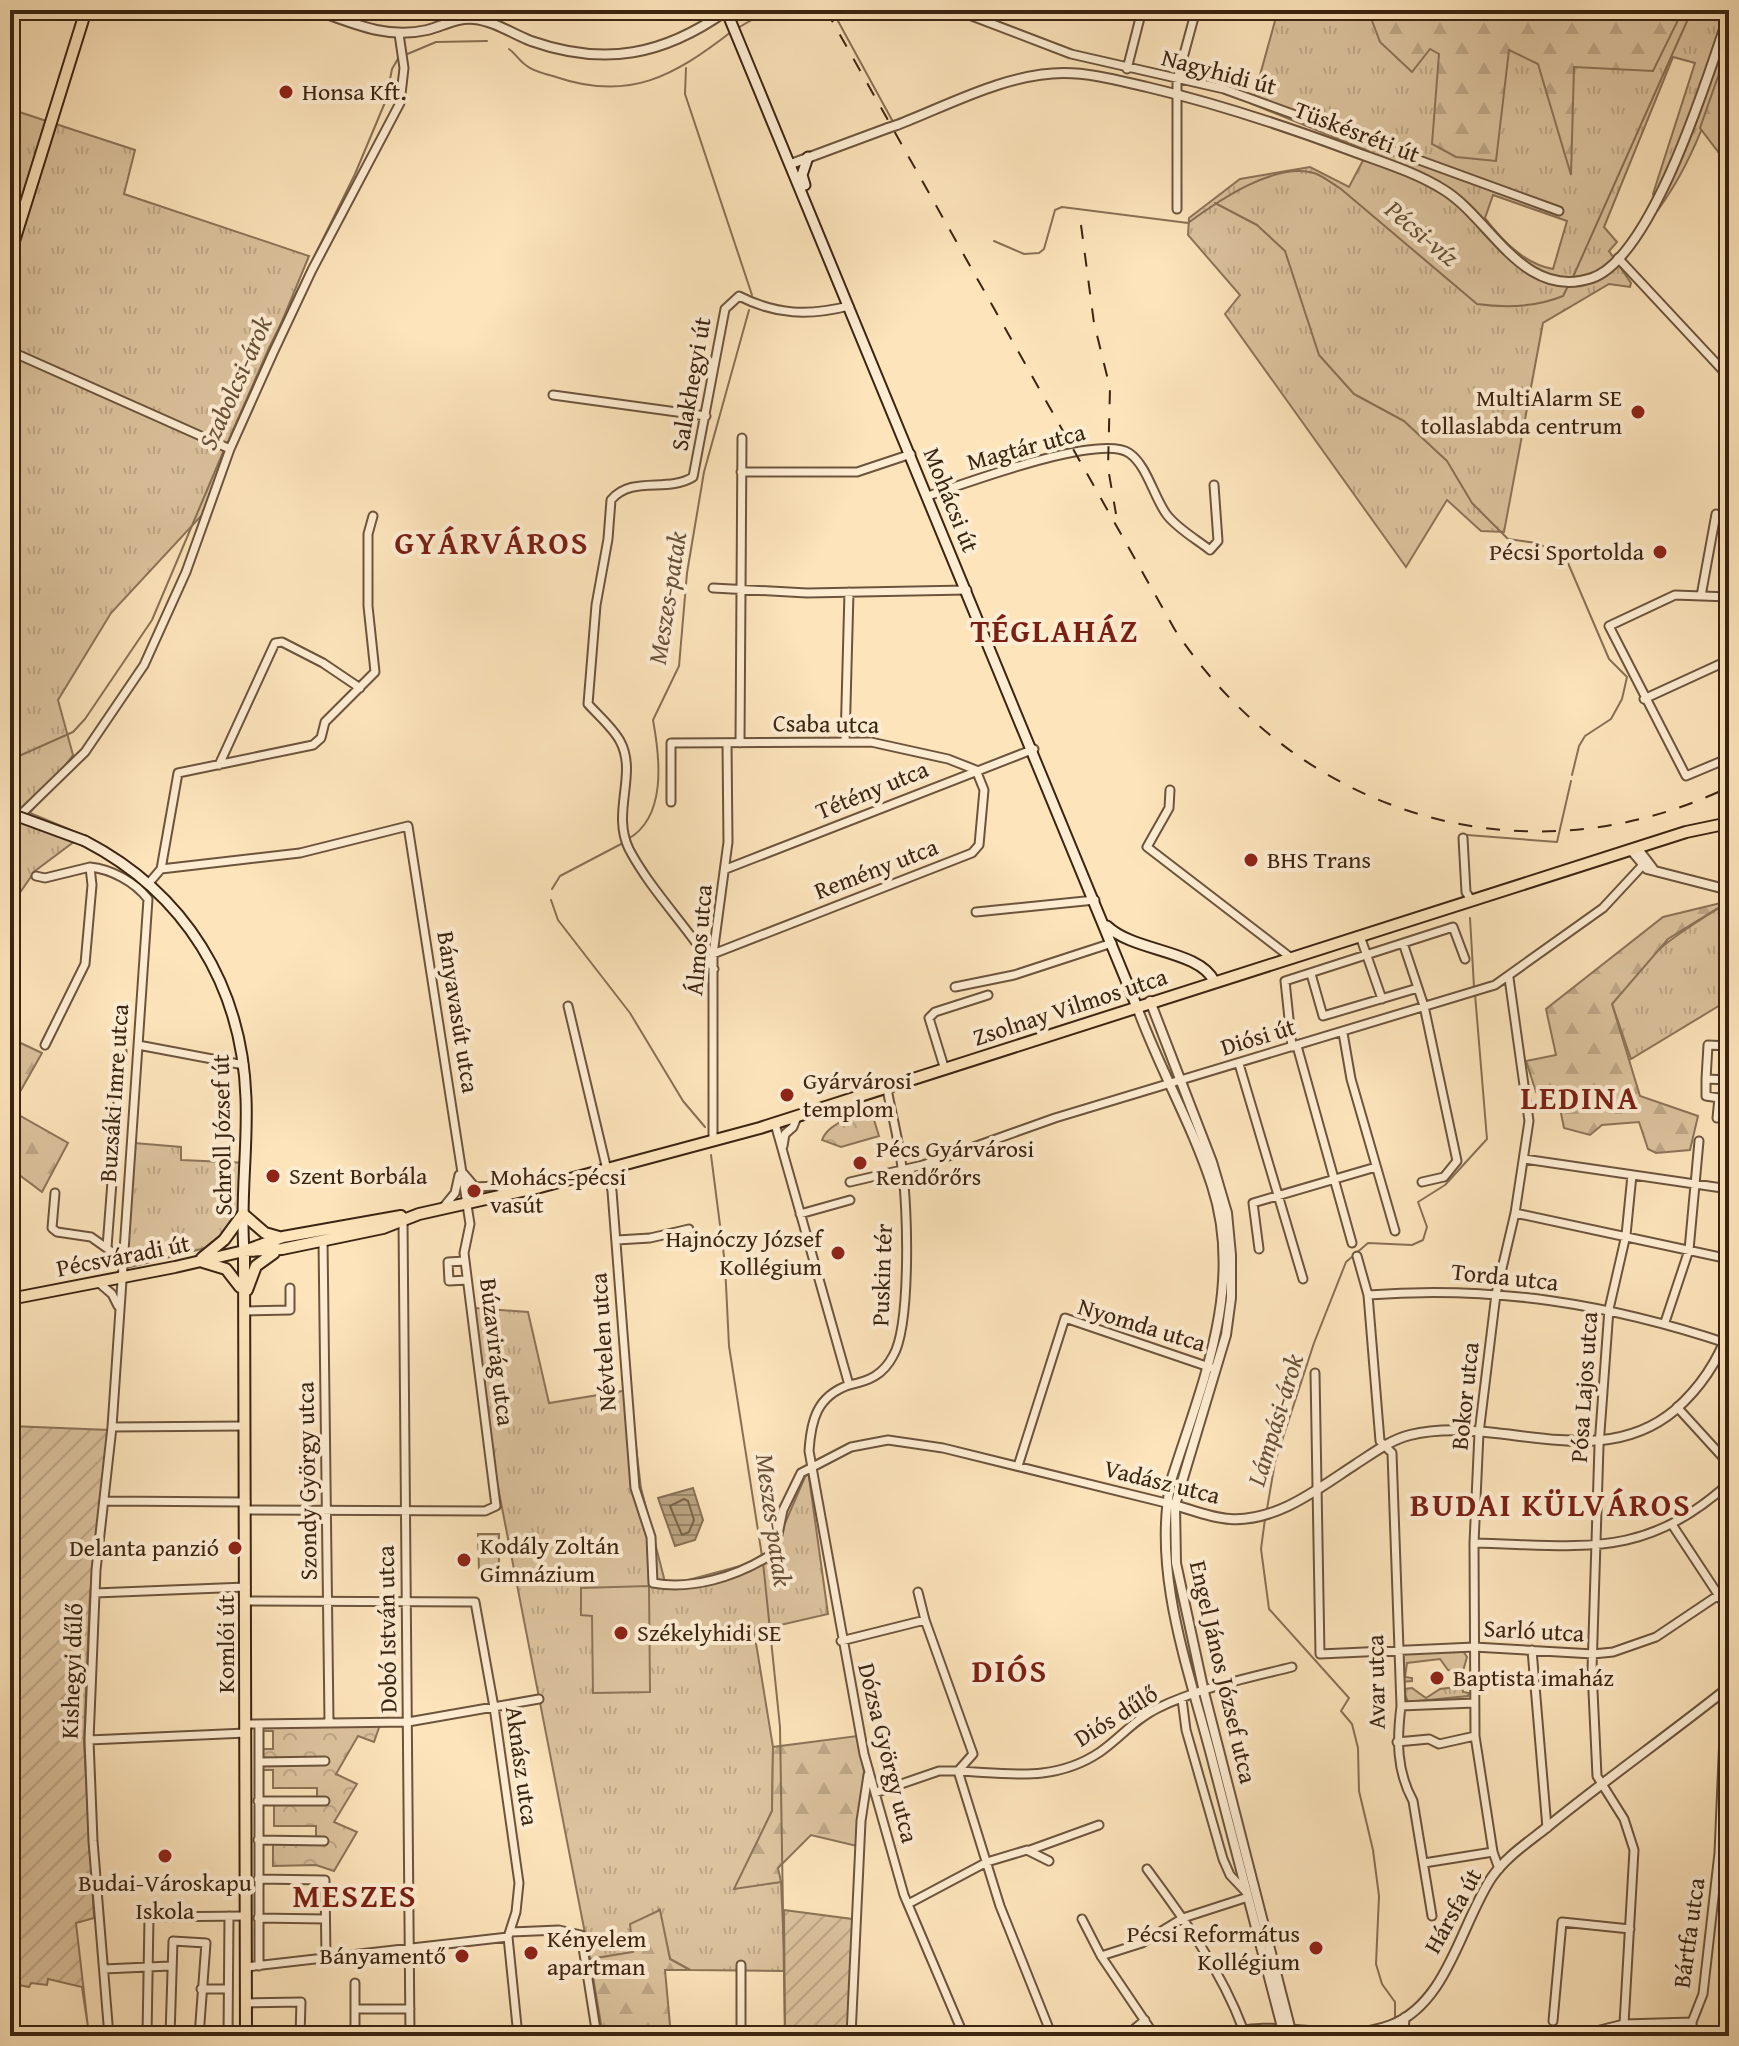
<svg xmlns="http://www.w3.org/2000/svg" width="1739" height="2046" font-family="'Gentium Book Plus',serif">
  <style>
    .grass { fill: url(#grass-tufts); stroke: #8c7458; stroke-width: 2; fill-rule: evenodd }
    .forest { fill: url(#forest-firs); stroke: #8c7458; stroke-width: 2 }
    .park { fill: url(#park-crowns); stroke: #8c7458; stroke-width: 2 }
    .garden { fill: url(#garden-furrows); stroke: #8c7458; stroke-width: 2 }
    .pitch { fill: #dcc39e; stroke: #8c7458; stroke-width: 2 }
    .water { fill: url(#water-rules); stroke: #887054; stroke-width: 2 }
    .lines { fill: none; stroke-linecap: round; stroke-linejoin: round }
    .shore { stroke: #7b6449; stroke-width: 2 }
    .stream { stroke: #887054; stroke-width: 2 }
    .minor-casing { stroke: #6c543c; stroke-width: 11 }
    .tertiary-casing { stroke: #6c543c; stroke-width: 12 }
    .secondary-casing { stroke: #3b2411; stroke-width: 13 }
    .primary-casing { stroke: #3b2411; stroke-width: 14 }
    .minor { stroke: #feedd3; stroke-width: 7 }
    .tertiary { stroke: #feedd3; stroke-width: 8 }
    .secondary { stroke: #feedd3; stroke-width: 9 }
    .primary { stroke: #fde4bb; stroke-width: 10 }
    .rail { stroke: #3b2411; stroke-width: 2; stroke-dasharray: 14 14; stroke-linecap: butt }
    .tertiary-bridge-casing { stroke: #6c543c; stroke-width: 12; stroke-linecap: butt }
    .secondary-bridge-casing { stroke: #3b2411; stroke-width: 13; stroke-linecap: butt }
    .tertiary-bridge { stroke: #feedd3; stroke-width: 8 }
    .secondary-bridge { stroke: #feedd3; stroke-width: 9 }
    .poi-dot { fill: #8f2418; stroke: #feedd3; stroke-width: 3 }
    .labels { text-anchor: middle; stroke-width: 8; stroke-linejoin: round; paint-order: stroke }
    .street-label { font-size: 24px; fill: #3b2411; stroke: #feedd3 }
    .poi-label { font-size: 24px; fill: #3b2411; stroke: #feedd3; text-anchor: start }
    .water-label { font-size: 26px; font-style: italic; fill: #685038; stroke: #feedd3 }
    .district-label { font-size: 32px; font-weight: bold; letter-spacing: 2px; fill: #7a1f14; stroke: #feedd3 }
  </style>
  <defs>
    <pattern id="grass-tufts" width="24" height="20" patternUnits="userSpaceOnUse" patternTransform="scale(2)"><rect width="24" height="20" fill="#dcc39e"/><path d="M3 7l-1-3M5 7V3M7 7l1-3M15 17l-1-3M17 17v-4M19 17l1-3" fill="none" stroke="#bea787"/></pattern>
    <pattern id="forest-firs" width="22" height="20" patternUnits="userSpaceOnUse" patternTransform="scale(2)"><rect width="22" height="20" fill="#dcc39e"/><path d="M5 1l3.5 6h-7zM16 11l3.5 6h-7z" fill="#bea787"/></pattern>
    <pattern id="park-crowns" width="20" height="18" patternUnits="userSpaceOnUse" patternTransform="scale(2)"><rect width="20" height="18" fill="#dcc39e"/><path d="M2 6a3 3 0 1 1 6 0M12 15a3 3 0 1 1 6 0" fill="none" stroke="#bea787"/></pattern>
    <pattern id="garden-furrows" width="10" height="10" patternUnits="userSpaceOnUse" patternTransform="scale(2)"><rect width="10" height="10" fill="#dcc39e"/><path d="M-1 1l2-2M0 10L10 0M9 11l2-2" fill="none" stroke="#bea787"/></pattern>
    <pattern id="water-rules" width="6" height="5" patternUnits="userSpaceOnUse" patternTransform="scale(2)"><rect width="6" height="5" fill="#bba381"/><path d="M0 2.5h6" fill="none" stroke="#998568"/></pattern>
  </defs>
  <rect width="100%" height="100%" fill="#fde4bb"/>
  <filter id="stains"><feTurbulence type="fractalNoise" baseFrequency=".0025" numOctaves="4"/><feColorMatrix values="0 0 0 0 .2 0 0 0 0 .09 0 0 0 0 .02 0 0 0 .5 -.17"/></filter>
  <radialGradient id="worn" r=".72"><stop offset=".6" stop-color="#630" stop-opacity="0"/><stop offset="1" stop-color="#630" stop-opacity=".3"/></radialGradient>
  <path class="grass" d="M1278 10H1729C1729 73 1695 159 1658 210L1653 194 1695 63 1673 57 1604 227 1617 242 1609 251 1631 283 1630 287 1609 284 1543 323 1504 532 1481 531 1447 500 1406 567 1225 314 1240 295 1188 235 1189 218 1240 179 1310 167 1349 187 1368 151 1252 104ZM1493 195 1567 221 1553 269C1524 264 1502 240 1485 218Z
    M10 109 135 150 124 194 309 256 202 515 111 613 58 700 73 755 30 813 83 835 35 871 10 907Z
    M1729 902V947L1722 1004 1631 1059 1612 1004C1642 955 1681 931 1729 902Z
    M134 1143 181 1147V1160L249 1163 247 1214 235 1216 213 1246 127 1268Z
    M475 1308 528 1312 549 1403 629 1390 641 1488 666 1586 770 1558 808 1470 828 1614 754 1631 773 1747 772 1811 735 1888 781 1882 785 1971 690 1970 670 1959 659 1910 634 1952 590 1959 496 1477Z
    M1463 1651 1467 1657 1461 1678 1463 1692 1469 1693 1468 1696 1408 1702 1403 1689 1412 1688 1426 1698 1440 1689 1456 1687 1455 1672 1448 1670 1440 1659 1407 1663 1405 1677 1412 1678V1681L1401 1682 1403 1653Z"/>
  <path class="forest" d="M1368 10H1683L1653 71 1574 67 1571 175 1538 64 1509 50 1496 161 1456 157 1432 144 1439 54 1430 49 1412 72 1380 42Z
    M1729 45V166L1700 128Z
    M1729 901 1668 939 1612 1004 1640 1096 1698 1116 1690 1150 1656 1153 1648 1149 1639 1122 1602 1125 1590 1135 1564 1128 1556 1089 1536 1092 1526 1061 1556 1055 1546 1009 1663 917Z
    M10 1038 42 1053 21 1090 10 1087Z
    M10 1110 68 1143 42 1192 10 1168Z
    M857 1736 864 1771 857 1846 811 1835 778 1868 781 1882 734 1889 772 1811 773 1747Z
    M660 1910 670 1959 690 1970H665L671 2036H603L590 1959 633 1952 630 1924Z"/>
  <path class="park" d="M871 1110 879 1136 841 1147 822 1140C829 1122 855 1117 871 1110Z
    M381 1722 374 1742 358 1736 336 1774 357 1784 334 1822 357 1832 334 1871 316 1865 273 1866V1840L316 1837V1826H274V1801L317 1798V1788H273V1770H262V1749H273V1731H262L259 1724Z"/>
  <path class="garden" d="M10 1426 109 1430 90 1594 84 1742 94 1918 76 1923 89 2036H71L72 2032 89 2034 82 1987 48 1979 47 1985 31 1983 29 1987 14 1984 10 1988Z
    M784 1910 852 1919V2036H785Z"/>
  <path class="pitch" d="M478 1534H499V1571H479Z
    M649 1586 650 1692 593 1693 592 1616 581 1615V1588Z"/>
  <path class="water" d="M693 1488 703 1520 695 1540 675 1546 658 1498Z"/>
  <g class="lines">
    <path class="shore" d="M684 1499 688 1501 694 1520 689 1532 682 1535 670 1506Z"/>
    <path class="stream" d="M832 10 892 120
      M736 29 769 10
      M509 49C516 54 520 62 527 66 534 72 547 74 556 77 629 102 674 76 731 32
      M405 55 436 42 487 41
      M686 68 685 94 752 295
      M1215 203 1257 225 1285 251 1319 355 1354 394 1404 421 1447 461 1472 503 1508 539 1536 543 1565 556 1609 659 1627 677 1622 699 1611 719 1585 736 1579 746 1572 775
      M994 241 1024 254 1039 253 1044 249 1055 210 1062 207 1188 223C1218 201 1274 162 1314 173 1323 176 1333 184 1341 189L1477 304C1506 308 1536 307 1563 296L1568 286
      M1573 277 1692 10
      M227 444 269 348 355 174 386 100 392 69 399 57
      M10 760 73 732 85 719 152 620 224 450
      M1467 835 1557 842 1571 781
      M628 839C667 817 660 758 653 720L679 666 687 573 704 472 749 310
      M552 889 560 876 623 843
      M551 900 558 920 630 1013 683 1101 705 1127
      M1470 918 1474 987
      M711 1155 725 1264 729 1346 762 1556
      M1267 1509 1275 1462 1314 1343 1346 1262 1368 1243 1412 1245 1423 1240 1427 1227 1418 1202 1445 1185 1487 1139 1475 994
      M1265 1519 1261 1549 1269 1609 1349 1698 1341 1711 1352 1724 1358 1748 1359 1791 1373 1850 1379 1896 1376 1964 1382 1984 1395 2002V2019
      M763 1562 780 1727 785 2036
      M1396 2025 1397 2036"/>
    <g class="minor-casing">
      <path id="minor" d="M956 10 1071 54 1224 89 1559 211
        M1127 69 1142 10
        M1177 209V80L1196 10
        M1618 258 1729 377
        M10 351 230 449
        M553 395 706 416
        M741 472H857L911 454
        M928 496C964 484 1099 433 1129 453 1147 465 1154 498 1167 515 1178 529 1196 539 1210 550L1218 541 1214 485
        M713 588 807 593 967 590
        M1701 596 1716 514
        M1729 597 1675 595 1609 626 1686 776 1729 758
        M1644 699 1729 660
        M845 742 849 592
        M740 743 742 438
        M219 765 275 643 282 642 323 663 360 688
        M1170 790 1169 808 1147 847 1290 957
        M671 802V743L871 742 948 759 976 770 984 790 979 845 972 853 713 954
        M10 825 85 752 144 665 186 572 230 449 273 353 312 270 400 103 404 68 399 34
        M1463 838 1466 892 1471 900
        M161 869 178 773 313 745 321 738 325 722 375 672 368 606V534L373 516
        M726 869 1034 749
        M36 876 45 878 90 867
        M149 883 161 869 300 853 408 826 470 1224 464 1253 496 1506 485 1511 246 1510
        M976 912 1095 900
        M1360 936 1382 999
        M1403 943 1424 1006 1457 1161 1444 1177 1422 1182
        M714 969C689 928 651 891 629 849 611 812 638 774 620 741 613 728 599 716 588 704L596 605 608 539 611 500C632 475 667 493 693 477L725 309 739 296C776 315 809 316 849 306
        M1311 974 1323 1016 1418 988
        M955 987 1014 975 1112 943
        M568 1006 612 1191 635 1488 651 1537 653 1583C692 1590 735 1577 769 1556L775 1549 783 1510 801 1473 851 1447 888 1440 943 1448 1166 1503
        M1343 1033 1351 1079 1395 1231
        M45 1045 85 964 92 885 90 867C111 869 135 882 148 899L112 1427 96 1570 89 1740 93 1841 109 2036
        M138 1045 244 1065
        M1297 1046 1352 1243
        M1729 1046 1708 1045 1706 1079 1729 1080
        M1292 1047 1285 981 1453 927 1465 959
        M1239 1064 1303 1279
        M945 1070 929 1018 935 1012 988 995
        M1706 1079V1096L1719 1098 1717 1118
        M775 1124 849 1385C869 1381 883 1375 893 1356 911 1326 908 1205 902 1168 899 1141 892 1115 887 1089
        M713 1140V954L728 842 727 744
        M783 1146 785 1134 793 1127 797 1117
        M1524 1159 1729 1189
        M464 1174 475 1187 496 1186 512 1192
        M850 1182 923 1165 1055 1118 1495 985 1603 908 1642 866
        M55 1193 52 1228 57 1232 91 1237 122 1259
        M442 1209 455 1193 459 1175
        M1515 1213 1729 1259
        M800 1214 850 1200
        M403 1221 410 2036
        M323 1240 329 1722
        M617 1240 650 1238 689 1229
        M107 1247 122 1051
        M1259 1249 1253 1203 1376 1167
        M1357 1256 1368 1295 1380 1441 1392 1453 1401 1706C1397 1739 1396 1770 1413 1801L1432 1916
        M465 1261 448 1262 449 1281 467 1280
        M98 1282 112 1294 118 1306
        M1368 1295C1493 1285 1610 1304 1729 1344
        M244 1311 290 1310V1288
        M1665 1322 1689 1250 1699 1141
        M1315 1373 1320 1654 1474 1647 1593 1654 1613 1652 1656 1637 1729 1588
        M849 1385C817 1396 811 1420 809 1451L864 1754 904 1895 964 2036
        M1677 1407 1729 1464
        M112 1427 245 1426
        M1018 1466 1065 1318 1212 1368
        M105 1501 246 1502
        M1673 1526 1729 1611
        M1474 1543C1580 1545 1644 1561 1729 1483
        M918 1592 925 1620
        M95 1593 246 1587
        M246 1601 475 1602 494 1707 519 1883 516 1912 508 1937 518 2036
        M841 1641 925 1620 973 1754 958 1771H939L875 1793
        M1532 1650 1547 1828
        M1182 1699 1186 1730 1223 1859 1230 1875 1247 1893
        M1401 1706 1474 1703
        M246 1724 408 1722 539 1699
        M89 1740 246 1733
        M1397 1742 1429 1739 1439 1744 1475 1736
        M259 1762 325 1761
        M258 1801H325
        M258 1840 324 1841
        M1030 1850 1099 1825
        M1424 1863 1493 1852
        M1147 1869C1184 1919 1221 1970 1243 2029
        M1499 1869 1493 1852 1475 1736 1474 1543 1479 1433 1496 1294 1515 1213 1529 1121 1509 978
        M258 1879 325 1880 326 1960
        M908 1904 987 1862 1027 1850 1049 1861
        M258 1918 325 1919
        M1082 1919 1101 1956 1155 2036
        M511 1932 559 1930 581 1935 597 2036
        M1101 1956 1142 1943 1183 1918 1248 1897
        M741 1965V2036
        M259 1966V1724
        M246 1967 508 1937
        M104 1969 170 1966
        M201 1989H228
        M246 2003 301 2002 300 2036
        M355 2009H410
        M1553 2021 1562 1922 1630 1929
        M147 2036 149 1917 246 1916
        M170 2036 173 1941 206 1943 199 2036
        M228 2036 229 1916
        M355 2036V1983
        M851 2036 861 1821 868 1775
        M1052 2036 1000 1906 958 1771C1008 1773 1054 1783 1100 1752 1120 1738 1135 1719 1158 1708 1199 1688 1248 1678 1292 1667
        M1126 2036 1145 2020
        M1404 2036 1405 2017
        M1592 2036 1600 2030 1624 2024 1634 1850 1624 1819 1597 1776 1592 1670 1599 1446 1609 1309 1626 1235 1632 1175
        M1626 2036 1624 2024 1692 2022
        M1693 2036 1692 2022 1703 1994 1719 1853 1726 1689"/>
    </g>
    <g class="tertiary-casing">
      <path id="tertiary" d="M316 10C354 24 387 39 427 30 443 26 458 17 474 19 494 21 513 34 531 41 605 67 664 55 726 11
        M897 125C949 105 1007 73 1064 73 1092 73 1120 81 1147 87 1215 103 1279 124 1344 148 1378 161 1414 171 1444 190 1491 219 1523 301 1592 278 1653 257 1709 73 1729 14
        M791 164 888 128
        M1637 848 1653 869
        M1631 850 1647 869 1729 890
        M1150 1001 1212 1162 1227 1213 1231 1255V1298L1226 1335 1175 1505 1176 1563 1204 1692 1291 2031
        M1137 1007C1159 1068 1192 1124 1212 1186 1245 1287 1201 1386 1171 1481 1152 1572 1188 1667 1211 1755 1235 1847 1259 1939 1283 2031
        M1171 1504C1190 1509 1210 1518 1230 1519 1277 1522 1319 1488 1356 1464 1373 1453 1390 1440 1410 1435 1498 1414 1598 1475 1675 1410 1700 1388 1718 1361 1729 1330
        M1222 2036C1276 2016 1337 2046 1391 2025 1448 2003 1461 1923 1492 1877 1506 1857 1527 1843 1546 1828 1606 1779 1669 1735 1729 1687"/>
    </g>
    <g class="secondary-casing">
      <path id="secondary" d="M726 10 1137 1007
        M805 185 802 175 808 157
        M85 841C185 893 242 985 246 1098 248 1149 240 1200 244 1251
        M1107 926C1134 952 1199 950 1214 981"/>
    </g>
    <g class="primary-casing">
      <path id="primary" d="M10 254 86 10
        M244 1251 282 1249 383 1228 419 1214 540 1187 760 1128 1686 832 1729 823
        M244 1251 246 2036
        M202 1258 224 1240 243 1214 265 1233 279 1237
        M203 1262 226 1269 240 1287
        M247 1290 256 1266 274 1253
        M10 1299 175 1267 244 1251 283 1237 401 1216"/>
    </g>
    <use href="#minor" class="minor"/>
    <use href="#tertiary" class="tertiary"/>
    <use href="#secondary" class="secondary"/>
    <use href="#primary" class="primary"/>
    <path class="rail" d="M826 10 1175 630C1299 816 1525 885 1729 787
      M508 15 509 10
      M1081 225 1094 323 1110 388 1108 468 1116 514"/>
    <g class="tertiary-bridge-casing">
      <path id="tertiary-bridge" d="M888 128 897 125"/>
    </g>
    <g class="secondary-bridge-casing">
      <path id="secondary-bridge" d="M17 816 85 841"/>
    </g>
    <use href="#tertiary-bridge" class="tertiary-bridge"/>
    <use href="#secondary-bridge" class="secondary-bridge"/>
  </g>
  <g class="poi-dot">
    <circle cx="286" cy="92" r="8"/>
    <circle cx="1638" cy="412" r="8"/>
    <circle cx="1660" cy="552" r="8"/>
    <circle cx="1251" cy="860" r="8"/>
    <circle cx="787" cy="1095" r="8"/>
    <circle cx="860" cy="1163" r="8"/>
    <circle cx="273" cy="1176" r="8"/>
    <circle cx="474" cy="1191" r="8"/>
    <circle cx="838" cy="1253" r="8"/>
    <circle cx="235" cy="1548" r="8"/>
    <circle cx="464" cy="1560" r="8"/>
    <circle cx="621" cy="1633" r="8"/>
    <circle cx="1437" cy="1678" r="8"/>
    <circle cx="165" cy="1856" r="8"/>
    <circle cx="1316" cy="1948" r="8"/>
    <circle cx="531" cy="1953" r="8"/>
    <circle cx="462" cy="1956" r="8"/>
  </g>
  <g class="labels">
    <g class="street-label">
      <text transform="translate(1219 72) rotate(15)" y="8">Nagyhidi út</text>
      <text transform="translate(1357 132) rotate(21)" y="8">Tüskésréti út</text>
      <text transform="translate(691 384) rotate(-80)" y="8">Salakhegyi út</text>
      <text transform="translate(1026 447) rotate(-15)" y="8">Magtár utca</text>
      <text transform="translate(951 500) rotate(68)" y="8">Mohácsi út</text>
      <text transform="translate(826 724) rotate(1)" y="8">Csaba utca</text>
      <text transform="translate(872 790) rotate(-22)" y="8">Tétény utca</text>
      <text transform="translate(876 869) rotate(-21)" y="8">Remény utca</text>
      <text transform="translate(699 940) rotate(-85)" y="8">Álmos utca</text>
      <text transform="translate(1070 1007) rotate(-18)" y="8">Zsolnay Vilmos utca</text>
      <text transform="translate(458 1012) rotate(81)" y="8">Bányavasút utca</text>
      <text transform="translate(1258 1037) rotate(-17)" y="8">Diósi út</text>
      <text transform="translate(114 1093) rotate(-86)" y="8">Buzsáki Imre utca</text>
      <text transform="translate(222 1135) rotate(-91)" y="8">Schroll József út</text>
      <text transform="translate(123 1256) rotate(-11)" y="8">Pécsváradi út</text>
      <text transform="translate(882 1275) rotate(-88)" y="8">Puskin tér</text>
      <text transform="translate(1505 1277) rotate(6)" y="8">Torda utca</text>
      <text transform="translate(1142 1325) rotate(17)" y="8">Nyomda utca</text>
      <text transform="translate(603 1342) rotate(-94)" y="8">Névtelen utca</text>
      <text transform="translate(497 1352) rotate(83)" y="8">Búzavirág utca</text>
      <text transform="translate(1584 1387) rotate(-86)" y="8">Pósa Lajos utca</text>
      <text transform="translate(1465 1396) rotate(-84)" y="8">Bokor utca</text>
      <text transform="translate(307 1481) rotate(-91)" y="8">Szondy György utca</text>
      <text transform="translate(1162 1482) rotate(14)" y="8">Vadász utca</text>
      <text transform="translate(387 1629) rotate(-91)" y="8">Dobó István utca</text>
      <text transform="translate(1534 1631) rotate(3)" y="8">Sarló utca</text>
      <text transform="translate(226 1644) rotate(-90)" y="8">Komlói út</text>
      <text transform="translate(72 1671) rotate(-88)" y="8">Kishegyi dűlő</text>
      <text transform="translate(1223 1672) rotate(77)" y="8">Engel János József utca</text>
      <text transform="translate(1376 1682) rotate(-91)" y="8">Avar utca</text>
      <text transform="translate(1116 1716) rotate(-32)" y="8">Diós dűlő</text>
      <text transform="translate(888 1753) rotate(76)" y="8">Dózsa György utca</text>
      <text transform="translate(522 1766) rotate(82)" y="8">Aknász utca</text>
      <text transform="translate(1453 1911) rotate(-61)" y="8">Hársfa út</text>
      <text transform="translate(1689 1933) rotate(-82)" y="8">Bártfa utca</text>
    </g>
    <g class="poi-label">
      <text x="302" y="100">Honsa Kft.</text>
      <text x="1622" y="406" text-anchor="end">MultiAlarm SE<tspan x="1622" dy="28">tollaslabda centrum</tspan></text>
      <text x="1644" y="560" text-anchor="end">Pécsi Sportolda</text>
      <text x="1267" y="868">BHS Trans</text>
      <text x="803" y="1089">Gyárvárosi<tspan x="803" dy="28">templom</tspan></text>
      <text x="876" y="1157">Pécs Gyárvárosi<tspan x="876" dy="28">Rendőrőrs</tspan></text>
      <text x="289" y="1184">Szent Borbála</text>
      <text x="490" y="1185">Mohács-pécsi<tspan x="490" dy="28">vasút</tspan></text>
      <text x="822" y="1247" text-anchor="end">Hajnóczy József<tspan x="822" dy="28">Kollégium</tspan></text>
      <text x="480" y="1554">Kodály Zoltán<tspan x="480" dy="28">Gimnázium</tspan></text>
      <text x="219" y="1556" text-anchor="end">Delanta panzió</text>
      <text x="637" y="1641">Székelyhidi SE</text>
      <text x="1453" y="1686">Baptista imaház</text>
      <text x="165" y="1891" text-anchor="middle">Budai-Városkapu<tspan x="165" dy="28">Iskola</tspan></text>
      <text x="1300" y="1942" text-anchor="end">Pécsi Református<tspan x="1300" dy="28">Kollégium</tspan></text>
      <text x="547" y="1947">Kényelem<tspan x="547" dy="28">apartman</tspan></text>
      <text x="446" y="1964" text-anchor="end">Bányamentő</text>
    </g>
    <g class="water-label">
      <text transform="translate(1422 233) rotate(40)" y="9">Pécsi-víz</text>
      <text transform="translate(235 383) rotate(-66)" y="9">Szabolcsi-árok</text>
      <text transform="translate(667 598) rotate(-81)" y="9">Meszes-patak</text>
      <text transform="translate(1275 1420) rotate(-73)" y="9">Lámpási-árok</text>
      <text transform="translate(774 1520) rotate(82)" y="9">Meszes-patak</text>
    </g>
    <g class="district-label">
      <text x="492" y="554">GYÁRVÁROS</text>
      <text x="1055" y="642">TÉGLAHÁZ</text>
      <text x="1580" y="1109">LEDINA</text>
      <text x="1551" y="1516">BUDAI KÜLVÁROS</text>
      <text x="1010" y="1682">DIÓS</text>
      <text x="355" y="1907">MESZES</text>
    </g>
  </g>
  <rect width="1739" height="2046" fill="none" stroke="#fde4bb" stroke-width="40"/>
  <rect x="12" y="12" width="1715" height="2022" fill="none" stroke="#3b2411" stroke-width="4"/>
  <rect x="20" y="20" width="1699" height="2006" fill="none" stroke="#3b2411" stroke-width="2"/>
  <rect width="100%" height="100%" filter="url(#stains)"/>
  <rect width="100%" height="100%" fill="url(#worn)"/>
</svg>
